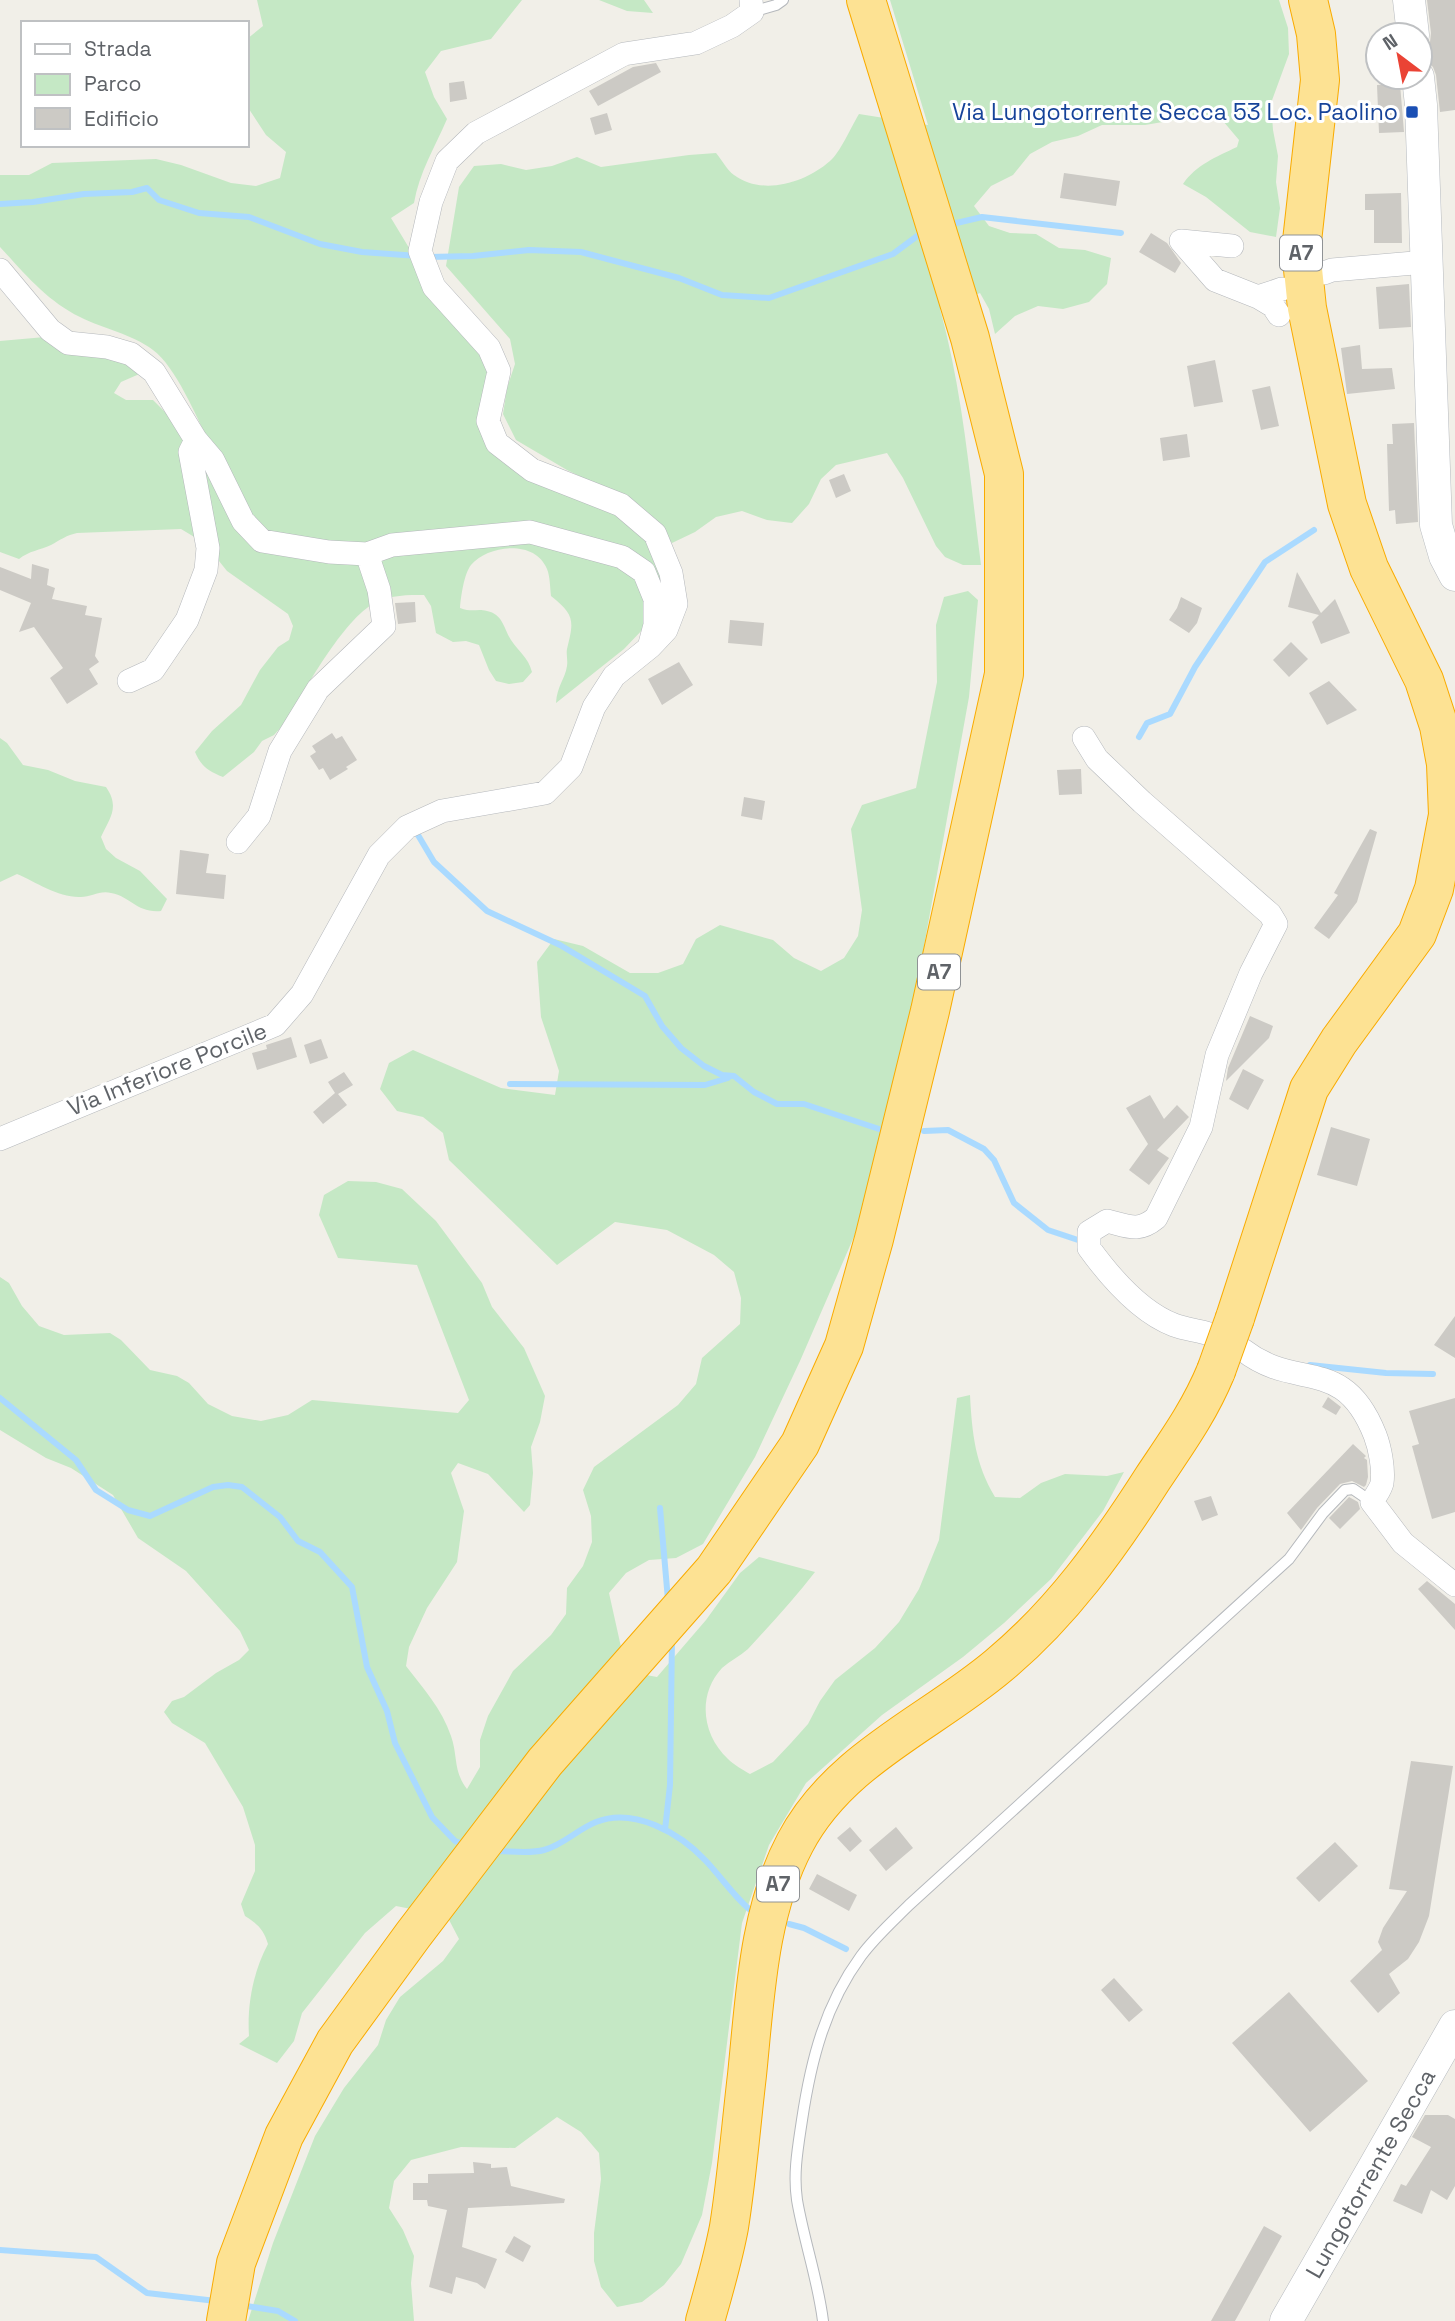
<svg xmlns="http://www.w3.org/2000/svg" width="1455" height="2321" font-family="'Space Grotesk',sans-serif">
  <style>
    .green { fill: #c5e8c5 }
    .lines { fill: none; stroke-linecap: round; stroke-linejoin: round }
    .stream { stroke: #aadaff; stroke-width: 6 }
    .building { fill: #cccac5 }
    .service-casing { stroke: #b5b8bc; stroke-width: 12 }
    .minor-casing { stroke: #b5b8bc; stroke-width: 24 }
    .secondary-casing { stroke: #b6babf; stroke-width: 33 }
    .motorway-casing { stroke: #f9ab00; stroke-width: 40 }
    .service { stroke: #fff; stroke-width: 10 }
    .minor { stroke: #fff; stroke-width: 23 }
    .secondary { stroke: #fff; stroke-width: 32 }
    .motorway { stroke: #fde293; stroke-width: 38 }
    .motorway-bridge-casing { stroke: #f9ab00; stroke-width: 40; stroke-linecap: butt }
    .motorway-bridge { stroke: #fde293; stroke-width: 38 }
    .transit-dot { fill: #1a4fb4; stroke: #fff; stroke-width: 2.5 }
    .labels { text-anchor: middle; stroke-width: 6; stroke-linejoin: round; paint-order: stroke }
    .shield { fill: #fff; stroke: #8f9295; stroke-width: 2 }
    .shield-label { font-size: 21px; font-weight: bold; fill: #5f6368 }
    .transit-label { font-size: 23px; fill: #164399; stroke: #fff; text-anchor: end }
    .street-label { font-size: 23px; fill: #5f6368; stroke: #fff }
  </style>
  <rect width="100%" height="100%" fill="#f1efe8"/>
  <path class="green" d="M255 0H522L491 39 441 51 425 72 434 97 447 119C435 147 419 173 414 203L391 218 420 266 483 352 491 373 485 434 636 526 667 572 649 589 645 627 624 649 556 703C557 686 565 679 567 666 568 660 566 655 567 649 574 621 575 615 551 596 550 587 550 576 547 569 535 539 488 545 471 565 464 574 461 596 460 608 474 613 476 608 487 611 503 614 504 629 511 640 519 652 528 657 532 672L523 682 509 684 496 681 489 670 479 645 466 641 453 642 436 633 431 606 424 595C408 595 391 595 376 602 342 620 305 691 283 725L274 735 262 741 254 752 223 777C208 771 201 766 195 752L212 731 241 705 260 670 278 647 289 640 293 626 288 614 227 571 219 561 216 537 201 473 209 442C196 416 176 367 153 350 132 334 104 329 80 317 47 301 25 274 0 247V175H29L52 163 156 159 181 165 231 183 256 186 280 178 286 152 266 135 247 106V39L263 26 257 0Z
    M599 0H644L653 13 627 11Z
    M890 0H1279L1288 28 1289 54 1271 103 1273 130 1278 156 1276 182 1280 208 1276 237 1250 232 1206 197 1183 184C1196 165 1216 157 1237 147L1239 140 1223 121 1198 116 1145 125H1102L1078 136 1052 142 1030 154 1013 175 991 186 974 206 989 226 1010 233 1036 234 1059 248 1085 250 1111 258 1107 284 1089 302 1063 309 1038 306 1015 316 995 334 989 309 980 293 940 309C963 392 970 479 981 565H963L945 557 936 546 903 478 887 453 836 465 821 479 809 504 792 523 767 520 742 511 716 517 695 532 672 543 640 506 567 470 516 440 503 414 507 388 515 364 510 339 446 266 459 187 474 166 501 164 526 170 552 166 577 157 601 167 689 155 716 153C722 160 727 170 734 175 762 196 805 183 830 161 840 153 851 127 859 114L928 125Z
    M45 337 121 358 144 372 121 382 114 393 126 400H153L170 417 184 439 196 538 181 529 77 533C67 535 60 540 51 545 40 550 29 551 19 559L0 552V341Z
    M968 591 978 600 969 697 913 1007 859 1225 800 1361 755 1457 703 1544 676 1558 649 1560 626 1573 609 1593 621 1647 630 1672 657 1677 706 1620 740 1573 759 1557 815 1572C794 1599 771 1624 748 1649 740 1656 730 1661 722 1668 697 1695 702 1735 728 1759 734 1765 743 1770 750 1774L773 1762 791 1743 808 1724 820 1701 835 1680 875 1648 899 1622 919 1589 939 1540 957 1398 970 1395C972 1433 975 1464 995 1497L1020 1498 1041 1483 1065 1474 1107 1476 1124 1472 1103 1511 1051 1579 1004 1623 963 1657 882 1715 806 1783 769 1845 742 1923 712 2163 702 2215 681 2264 664 2285 642 2302 617 2307 601 2287 594 2261V2233L601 2179 599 2153 581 2132 557 2117 515 2148 461 2147 411 2160 394 2181 389 2208 403 2230 414 2256 411 2283 414 2321H248L273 2243 315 2136 344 2088 378 2045 386 2020 400 1997 443 1961 459 1939 447 1916 396 1906 365 1933 302 2013 294 2041 277 2063 239 2044 249 2036C247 2005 253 1972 268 1944 264 1930 258 1924 245 1916L241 1904 255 1871V1845L243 1807 205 1743 172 1723 164 1712 172 1701 184 1697 216 1673 239 1660 249 1650 240 1631 186 1571 138 1538 113 1495 71 1468 46 1458 0 1430V1277L9 1283 22 1306 39 1326 64 1335 110 1333 121 1340 150 1370 177 1376 189 1383 208 1404 232 1416 261 1421 288 1415 312 1400 458 1413 469 1400 417 1265 338 1258 319 1215 324 1195 348 1181 376 1182 402 1189 436 1221 482 1283 492 1307 524 1348 545 1396 540 1422 531 1447 533 1473 530 1505 524 1512 488 1474 458 1463 451 1473 464 1511 457 1562 427 1608 409 1647 406 1666C423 1688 442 1709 451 1736 458 1756 453 1771 467 1789L480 1767V1740L488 1716 513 1671 551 1635 566 1614 567 1588 583 1566 592 1542 591 1516 583 1490 594 1467 678 1405 696 1384 702 1358 740 1324 741 1298 734 1272 714 1255 667 1230 615 1222 557 1265 449 1160 443 1133 423 1117 397 1111 380 1089 389 1063 413 1050 501 1088 555 1095 559 1071 541 1017 537 962 554 939 583 946 630 973H658L683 964 696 939 720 925 773 940 794 958 821 971 844 958 858 936 862 910 851 829 862 805 916 788 937 682 936 625 944 597Z
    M0 738 7 743 23 765 48 770 75 781 106 787C120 807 110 818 101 837L106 849 116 858 140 871 167 899 161 911C136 913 132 897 111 893 99 890 90 898 79 897 57 897 36 882 17 874L0 882Z"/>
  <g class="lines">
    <path class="stream" d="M0 204 33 202 84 194 132 192 147 188 159 200 199 213 249 217 320 244 362 252 418 256
      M948 225 982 217 1121 233
      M429 257 473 256 529 250 581 252 679 278 722 295 769 298 893 254 924 231
      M1139 737 1147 723 1170 714 1195 667 1265 562 1314 530
      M415 830 434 862 487 911 560 945 645 996 662 1026 681 1048 704 1066 722 1075 734 1076 754 1092 777 1104H804L879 1129
      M510 1084 705 1085 728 1078
      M924 1131 948 1130 984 1149 994 1160 1014 1203 1048 1230 1084 1242
      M1310 1365 1386 1373 1433 1374
      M0 1398 76 1460 96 1490 128 1510 150 1516 213 1487 228 1485 242 1487 280 1517 298 1541 320 1552 352 1587 367 1667 387 1711 395 1743 432 1817 455 1841 465 1845
      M660 1508 668 1600
      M665 1830 670 1785 672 1638
      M496 1851C510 1851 530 1854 544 1850 563 1845 578 1829 596 1822 634 1807 680 1833 706 1861 721 1877 733 1895 749 1909
      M789 1924 804 1928 846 1949
      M0 2250 96 2257 147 2293 216 2301
      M241 2305 278 2311 295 2321"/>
  </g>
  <path class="building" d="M1427 0H1455V110L1440 112 1436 75 1433 67 1427 61 1425 48 1430 42 1431 33Z
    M656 63 661 72 598 106 589 91 633 67Z
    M464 81 467 99 450 102 449 83Z
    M1400 84 1404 132 1379 133 1377 85Z
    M607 113 612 130 595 135 590 118Z
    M1064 173 1120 181 1116 206 1060 198Z
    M1401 193 1402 243H1374V210H1365V194Z
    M1151 233 1167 243 1181 263 1175 273 1139 252Z
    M1409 284 1411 327 1379 329 1376 287Z
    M1360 345 1362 369 1392 368 1395 389 1347 394 1341 348Z
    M1215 360 1223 402 1194 407 1187 366Z
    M1270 386 1279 426 1261 430 1252 390Z
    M1414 423 1418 522 1396 524 1395 510 1389 511 1387 444H1393L1392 424Z
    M1187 434 1190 457 1163 461 1160 438Z
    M844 474 851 491 836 498 829 480Z
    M32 564 49 569 47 585 55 588 52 599 87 606 85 615 102 618 95 656 99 662 89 669 98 684 67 704 50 678 63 668 34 627 19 632 31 603 0 590V567L31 579Z
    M1297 572 1321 613 1335 599 1350 633 1321 644 1312 622 1319 615 1288 607Z
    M1181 597 1202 608 1197 623 1189 633 1169 620 1177 608Z
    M415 602 416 622 398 624 395 603Z
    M730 620 764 623 762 646 728 643Z
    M1291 642 1308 659 1289 677 1273 660Z
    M679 662 693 685 662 705 648 679Z
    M1329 681 1357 710 1327 725 1309 693Z
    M332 733 336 739 342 736 357 760 346 767 348 769 330 780 323 768 319 770 310 756 316 752 312 746Z
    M1081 769 1082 794 1059 795 1057 770Z
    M744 797 765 801 762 820 741 816Z
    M1370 829 1377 832 1357 902 1329 939 1314 928 1338 895 1334 893Z
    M180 850 209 854 206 873 226 875 224 899 176 894Z
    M1250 1016 1273 1026 1269 1038 1226 1081 1228 1068Z
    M291 1037 297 1057 257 1070 252 1053 267 1049 266 1045Z
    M321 1039 328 1058 310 1064 304 1045Z
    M1243 1069 1264 1080 1248 1110 1229 1099Z
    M344 1072 353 1085 338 1094 347 1105 323 1124 313 1112 335 1093 328 1082Z
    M1150 1095 1164 1119 1177 1105 1189 1117 1157 1150 1169 1158 1149 1185 1129 1170 1148 1144 1126 1108Z
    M1331 1127 1370 1139 1357 1186 1317 1175Z
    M1455 1316V1358L1434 1345Z
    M1328 1397 1341 1407 1336 1415 1322 1407Z
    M1455 1398V1512L1432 1519 1412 1446 1419 1444 1409 1411Z
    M1353 1444 1366 1456 1364 1458 1367 1460 1368 1477 1366 1485 1364 1487 1352 1481 1340 1484 1317 1508 1301 1530 1287 1513Z
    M1211 1496 1218 1515 1202 1521 1194 1501Z
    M1349 1497 1358 1502 1360 1509 1340 1529 1329 1518Z
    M1427 1581 1455 1604V1630L1418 1589Z
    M1411 1761 1453 1766 1429 1916 1419 1942 1408 1959 1389 1974 1400 1993 1378 2013 1350 1981 1382 1950 1378 1942 1383 1928 1407 1891 1389 1889Z
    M850 1827 862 1841 850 1852 837 1838Z
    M896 1827 913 1848 886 1871 869 1850Z
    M1335 1842 1358 1866 1319 1902 1296 1878Z
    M817 1874 857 1895 849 1911 809 1889Z
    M1114 1978 1143 2010 1129 2022 1101 1990Z
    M1289 1992 1368 2081 1310 2132 1232 2043Z
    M1425 2115H1448L1455 2119V2186L1447 2200 1431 2190 1422 2214 1393 2201 1401 2184 1406 2186 1431 2147 1412 2137Z
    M473 2162 491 2164V2168L507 2167 511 2186 565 2199 564 2203 468 2208 462 2247 497 2259 485 2289 477 2283 456 2277 452 2294 429 2287 447 2210 428 2206 427 2200H413V2183H428V2174L474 2173Z
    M1264 2226 1282 2236 1235 2321H1211Z
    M514 2236 531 2246 523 2262 505 2252Z"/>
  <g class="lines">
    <g class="service-casing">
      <path id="service" d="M752 12 776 5 783 0
        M823 2321C818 2280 804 2241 797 2200 793 2173 798 2147 802 2120 811 2060 825 2005 861 1956 875 1937 893 1921 909 1905L1289 1559 1323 1513 1345 1490 1353 1489 1372 1502"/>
    </g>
    <g class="minor-casing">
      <path id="minor" d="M1181 241 1215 280 1258 297 1282 289
        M1181 241 1232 246
        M0 270 50 330 68 343 107 347 131 354 154 372 196 440 213 460 243 521 262 541 329 552 367 554 392 545 530 532 622 557 644 572 655 599V625L650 644
        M1324 273 1332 270 1426 262
        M1258 297 1273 306 1279 315
        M129 681 153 670 187 620 206 570 208 548 190 452 196 440
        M1084 738 1097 759 1142 802 1270 914 1276 924 1251 973 1217 1055 1201 1127 1156 1218C1138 1233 1128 1226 1107 1221L1089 1232V1248C1110 1277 1140 1312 1174 1325 1184 1329 1196 1330 1206 1333
        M238 842 259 816 280 751 318 689 384 626 379 590 367 554
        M0 1139 275 1025 302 994 379 855 407 827 442 811 545 793 571 767 594 707 614 676 650 647 666 630 676 604 671 573 655 534 621 505 532 470 497 443 488 421 499 371 489 348 434 287 420 251 431 202 447 161 476 133 624 54 696 43 732 26 752 12 751 0
        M1243 1350C1297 1392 1343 1354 1375 1435 1380 1448 1384 1469 1382 1483 1381 1489 1375 1496 1372 1502L1403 1543 1455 1585"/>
    </g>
    <g class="secondary-casing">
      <g id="secondary">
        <path d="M1409 0 1413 35"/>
        <path d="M1418 77 1421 105 1436 525 1445 556 1455 575"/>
        <path id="s1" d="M1286 2321 1455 2026"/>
      </g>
    </g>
    <g class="motorway-casing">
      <path id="motorway" d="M1235 1318 1309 1089 1339 1041 1417 934 1434 889 1448 815 1446 764 1439 726 1424 680 1369 568 1347 504 1307 308 1301 250 1320 80 1316 34 1308 0
        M226 2321 236 2263 284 2136 335 2042 413 1935 545 1762 714 1570 800 1444 844 1346 874 1239 930 1011 1004 674V474L970 338 866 0
        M705 2321C714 2290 723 2259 729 2227 737 2177 741 2126 747 2075 755 1998 758 1913 795 1843 839 1759 929 1724 998 1666 1061 1614 1109 1547 1153 1478 1177 1442 1199 1412 1216 1371"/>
    </g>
    <use href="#service" class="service"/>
    <use href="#minor" class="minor"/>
    <use href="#secondary" class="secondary"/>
    <use href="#motorway" class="motorway"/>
    <g class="motorway-bridge-casing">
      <path id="motorway-bridge" d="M1216 1371 1235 1318"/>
    </g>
    <use href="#motorway-bridge" class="motorway-bridge"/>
  </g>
  <rect class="transit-dot" x="1405" y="105" width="14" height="14" rx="3.5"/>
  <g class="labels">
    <g class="shield">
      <rect x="1280" y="235.5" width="42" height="35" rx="5"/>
      <rect x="918" y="954.5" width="42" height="35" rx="5"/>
      <rect x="757" y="1866.5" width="42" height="35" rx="5"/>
    </g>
    <g class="shield-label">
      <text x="1301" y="260">A7</text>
      <text x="939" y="979">A7</text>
      <text x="778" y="1891">A7</text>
    </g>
    <g class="transit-label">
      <text x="1398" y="120">Via Lungotorrente Secca 53 Loc. Paolino</text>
    </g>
    <g class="street-label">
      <text transform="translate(167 1069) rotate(-22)" y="8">Via Inferiore Porcile</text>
      <text dy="8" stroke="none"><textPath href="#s1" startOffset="170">Lungotorrente Secca</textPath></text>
    </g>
  </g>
  <rect x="21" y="21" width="228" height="126" fill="#ffffff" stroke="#bfc1c3" stroke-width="2"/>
  <rect x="35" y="44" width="35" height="10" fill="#ffffff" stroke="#bfc1c3" stroke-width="2"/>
  <text x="84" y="56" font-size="21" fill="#5f6368">Strada</text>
  <rect x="35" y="74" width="35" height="21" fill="#c5e8c5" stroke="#bfc1c3" stroke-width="2"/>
  <text x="84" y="91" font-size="21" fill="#5f6368">Parco</text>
  <rect x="35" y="108" width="35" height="21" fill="#cccac5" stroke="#bfc1c3" stroke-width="2"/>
  <text x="84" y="126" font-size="21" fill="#5f6368">Edificio</text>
  <g transform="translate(1399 56) rotate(328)"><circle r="33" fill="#ffffff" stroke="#bfc1c3" stroke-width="2"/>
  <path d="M0-5L12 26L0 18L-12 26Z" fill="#ea4335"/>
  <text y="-10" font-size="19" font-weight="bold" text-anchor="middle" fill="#5f6368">N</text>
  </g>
</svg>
